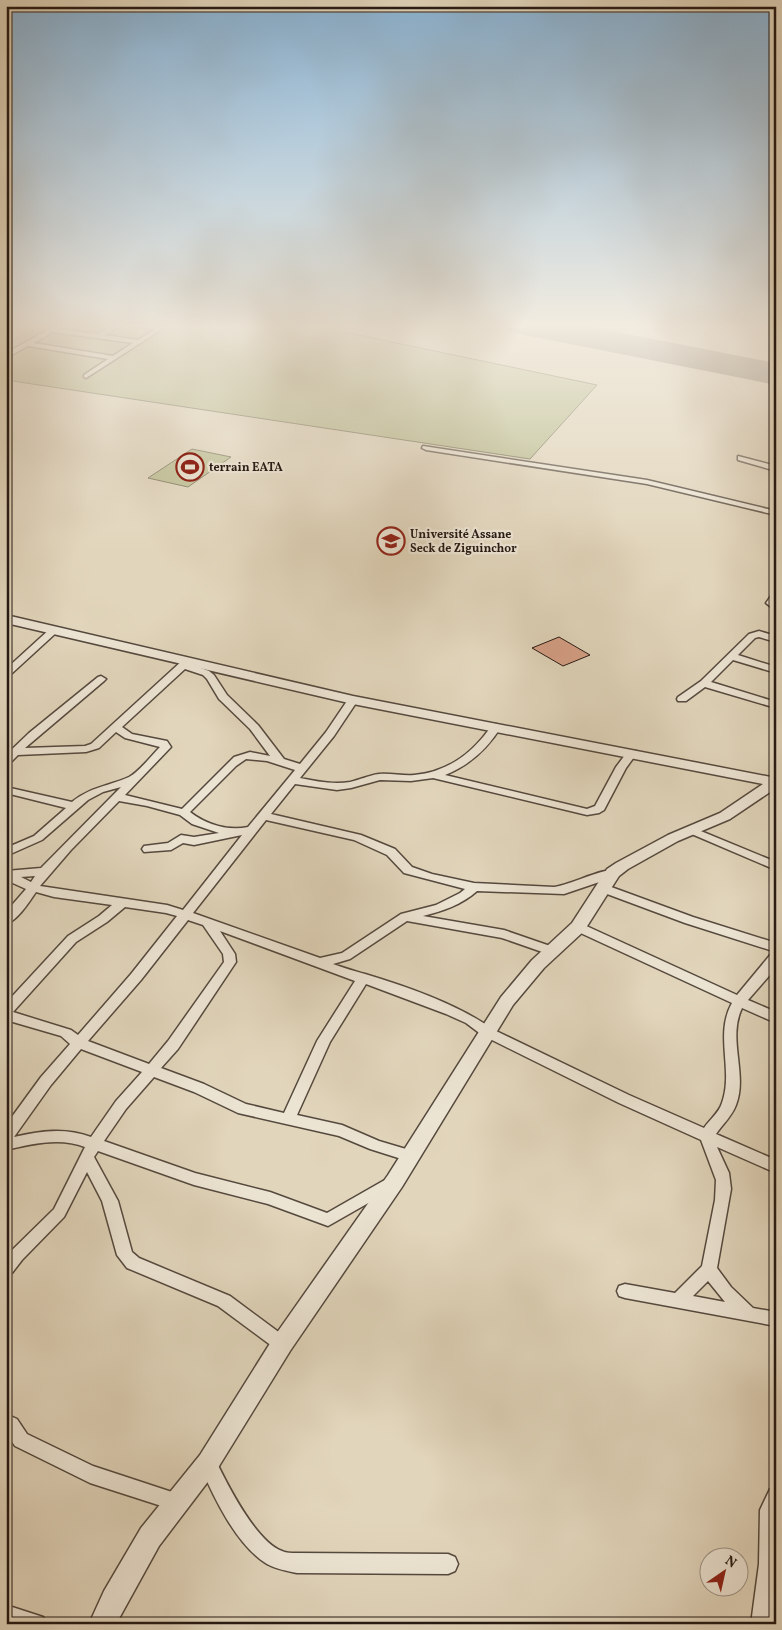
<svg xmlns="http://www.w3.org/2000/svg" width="782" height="1630" font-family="Vollkorn,serif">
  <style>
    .green { fill: #b8bc8c; stroke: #6f6b50 }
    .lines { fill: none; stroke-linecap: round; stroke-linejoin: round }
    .runway { fill: #847868; fill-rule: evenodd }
    .building { fill: #d7a087; stroke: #261a14 }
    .minor-casing { stroke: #55493e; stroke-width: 3 }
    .tertiary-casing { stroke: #55493e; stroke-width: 3 }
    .minor { fill: #ece4d3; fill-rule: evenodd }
    .tertiary { fill: #ece4d3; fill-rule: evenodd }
    .labels { text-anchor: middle; stroke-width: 4.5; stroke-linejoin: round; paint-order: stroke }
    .far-poi-label { font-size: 12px; font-weight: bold; fill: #261a14; stroke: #ece4d3; text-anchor: start }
  </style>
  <rect width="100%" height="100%" fill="#e1d5bb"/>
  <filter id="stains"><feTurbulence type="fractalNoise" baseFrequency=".004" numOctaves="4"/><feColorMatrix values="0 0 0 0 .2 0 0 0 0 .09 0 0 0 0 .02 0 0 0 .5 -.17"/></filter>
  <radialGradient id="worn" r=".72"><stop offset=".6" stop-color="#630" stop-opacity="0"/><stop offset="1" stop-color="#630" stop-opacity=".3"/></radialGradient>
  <path class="green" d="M42 324H306L597 385 530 459 6 380V344Z
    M192 449 231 457 188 487 148 478Z"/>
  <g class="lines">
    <path class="runway" d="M503 324H576L776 363V385L520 334 508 331Z"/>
  </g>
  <path class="building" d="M559 637 590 655 563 666 532 648Z"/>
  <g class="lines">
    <g class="minor-casing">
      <path id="minor" d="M115 324H123L105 335 138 340 155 329 129 324 160 326 170 324 86 378 84 377V375L108 359 28 346 6 358V353L57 325 62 326 58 329 97 334ZM53 332 133 343 113 356 34 343Z
        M423 446 647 480 776 511V515L647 484 426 450 422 448Z
        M738 456 776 466V471L738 460Z
        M776 592V611L766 603 773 593Z
        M54 627 57 628V632L9 676 6 677V669L51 628Z
        M759 631 776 636V642L759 637 755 638 738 655 776 667V673L733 660 711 682 776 702V708L705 687 686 701H678L677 699 678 697 701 681 749 634Z
        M187 658 192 661 190 664 209 671 214 675 227 695 258 725 284 759 300 764 326 732 349 698H357L358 700 334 736 300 778C316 781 333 785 350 782 360 780 369 775 379 774 391 773 403 776 414 775 448 772 474 752 492 725L496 724 501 727C487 749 470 765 445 775L587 809 595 806 616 767 628 751H636L637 753 626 768 604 810 599 813 587 815 433 778 411 781 380 780 351 788 337 790 295 784 271 814 361 835 395 849 412 867 432 874 474 883 554 887C570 885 605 867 617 870L619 873 617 876 564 894 477 891C461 905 443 911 423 916L504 930 556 948 558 951 556 954H548L502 938 407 921 350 959 333 964C343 968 355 971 365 974 405 986 458 1004 492 1029L629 1095 704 1128C709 1120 719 1113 722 1103 734 1070 714 1035 732 1003L574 930 572 927 574 924H582L737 995 771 954 776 953V968L748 1000 776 1012V1023L742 1008C727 1039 748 1074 736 1105 732 1116 723 1124 716 1134L776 1160V1173L717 1147 729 1173 731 1189 717 1268 731 1287 753 1308 776 1312V1326L625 1298 619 1296 617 1291 619 1286 625 1284 675 1293 702 1266 715 1200 716 1180 701 1140 619 1103 482 1035 466 1023 446 1014 366 984 330 1042 297 1115 342 1125 379 1141 416 1152 418 1156 416 1160 411 1162 370 1149 339 1136 238 1113 194 1092 154 1077 126 1109 104 1141 195 1173 270 1192 327 1213 383 1181 388 1179 393 1181 396 1185 393 1189 328 1226 268 1204 194 1185 98 1151 94 1157 118 1201 132 1252 139 1258 230 1296 288 1339 290 1344 288 1349 282 1352 276 1349 218 1306 127 1268 117 1255 102 1201 87 1172 64 1217 22 1260 12 1273 6 1275V1256L54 1209 85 1147C60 1137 31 1144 6 1150V1125L41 1077 70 1044 61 1036 6 1020V1003L68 936 99 916 112 905 54 897 36 892C29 902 18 920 6 924V912L26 889 6 880V871L41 868 121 787 103 792 88 800 42 840 6 856V848L34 836 66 808 6 793V787L72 802C90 787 109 786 129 777 139 772 152 755 160 747L125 738 116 732 99 748 86 752 18 755 10 763 6 764V755L29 733 98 677 101 676 106 679 104 681 25 748 85 746 91 744 184 659ZM185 669 203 675 207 679 219 699 250 729 270 756 250 752 234 757 182 809 125 795 171 747 167 741 132 734 122 727ZM246 759 267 761 295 770 248 827C228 831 207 825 190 812L236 766ZM119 801 147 806 180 815 192 824 219 833 194 837 181 835 168 843 144 846 142 849 144 852 171 850 183 843 194 845 242 835 183 910 167 905 40 886 71 850ZM266 820 354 840 387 855 404 873 465 889 460 893 436 905 401 914 342 953 320 958 193 913ZM35 876 31 882 21 877ZM125 907 166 913 177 916 131 974 78 1035 71 1030 13 1012 76 942 107 922ZM188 920 203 925 223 954 224 962 168 1041 149 1064 88 1041 141 980ZM220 931 355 981 317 1041 284 1113 246 1104 204 1084 161 1068 178 1049 236 962 235 954ZM81 1049 142 1072 116 1101 91 1137C65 1127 40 1131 14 1137L51 1085ZM708 1281 725 1302 693 1296Z
        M691 827 776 862V870L687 832 685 830 687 828Z
        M603 884 693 917 776 943V952L685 923 599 891 597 888 599 885Z
        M6 1414 17 1419 27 1434 93 1466 184 1496 186 1502 184 1508 177 1511 90 1483 15 1446 6 1433Z
        M208 1454 214 1457C226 1482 255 1541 282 1551 286 1553 292 1553 297 1553L448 1554 455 1557 458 1564 455 1571 448 1574 297 1573C287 1571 276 1569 267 1564 236 1545 213 1496 199 1463L202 1457Z
        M776 1486V1586L771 1624H751L759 1564 760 1510 770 1489Z
        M6 1605 43 1617 46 1624H6Z"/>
    </g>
    <g class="tertiary-casing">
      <path id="tertiary" d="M6 615 353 696 776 778V788L730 819 678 841 628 869 619 876 584 931 544 968 513 1005 402 1187 290 1351 216 1471 159 1546 116 1624H89L104 1591 141 1528 200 1455 274 1337 388 1175 501 997 532 960 572 923 607 869 616 863 668 835 720 813 763 784 353 704 6 623Z"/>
    </g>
    <use href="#minor" class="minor"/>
    <use href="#tertiary" class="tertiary"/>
  </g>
  <linearGradient id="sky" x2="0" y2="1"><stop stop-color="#89b4d6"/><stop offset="0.59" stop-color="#f2ece0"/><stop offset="1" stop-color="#f2ece0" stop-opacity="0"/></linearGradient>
  <rect width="782" height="553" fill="url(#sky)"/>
  <defs>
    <g id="stadium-ring" transform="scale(1.4375)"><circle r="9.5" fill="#ece4d3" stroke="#8f2418" stroke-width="1.5"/><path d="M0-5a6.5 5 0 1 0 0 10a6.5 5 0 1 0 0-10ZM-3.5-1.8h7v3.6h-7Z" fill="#8f2418"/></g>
    <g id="university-ring" transform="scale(1.4375)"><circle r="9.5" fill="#ece4d3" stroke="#8f2418" stroke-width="1.5"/><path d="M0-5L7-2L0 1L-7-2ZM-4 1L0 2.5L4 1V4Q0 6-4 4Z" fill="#8f2418"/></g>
  </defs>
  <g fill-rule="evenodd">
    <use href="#stadium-ring" x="190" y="467"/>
    <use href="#university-ring" x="391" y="541"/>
  </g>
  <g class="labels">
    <g class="far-poi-label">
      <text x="209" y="471">terrain EATA</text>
      <text x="410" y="538">Université Assane<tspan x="410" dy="14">Seck de Ziguinchor</tspan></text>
    </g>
  </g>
  <rect width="782" height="1630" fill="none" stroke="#e1d5bb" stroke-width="25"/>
  <rect x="8" y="8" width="767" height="1615" fill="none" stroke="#261a14" stroke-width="2.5"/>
  <rect x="12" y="12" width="757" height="1605" fill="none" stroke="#261a14"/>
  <g transform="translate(724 1572) rotate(34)"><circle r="24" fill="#ece4d3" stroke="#9d9387"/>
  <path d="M0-4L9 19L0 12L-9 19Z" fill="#8f2418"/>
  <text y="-8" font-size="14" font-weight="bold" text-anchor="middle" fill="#261a14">N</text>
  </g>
  <rect width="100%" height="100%" filter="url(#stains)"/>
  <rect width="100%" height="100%" fill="url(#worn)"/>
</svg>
